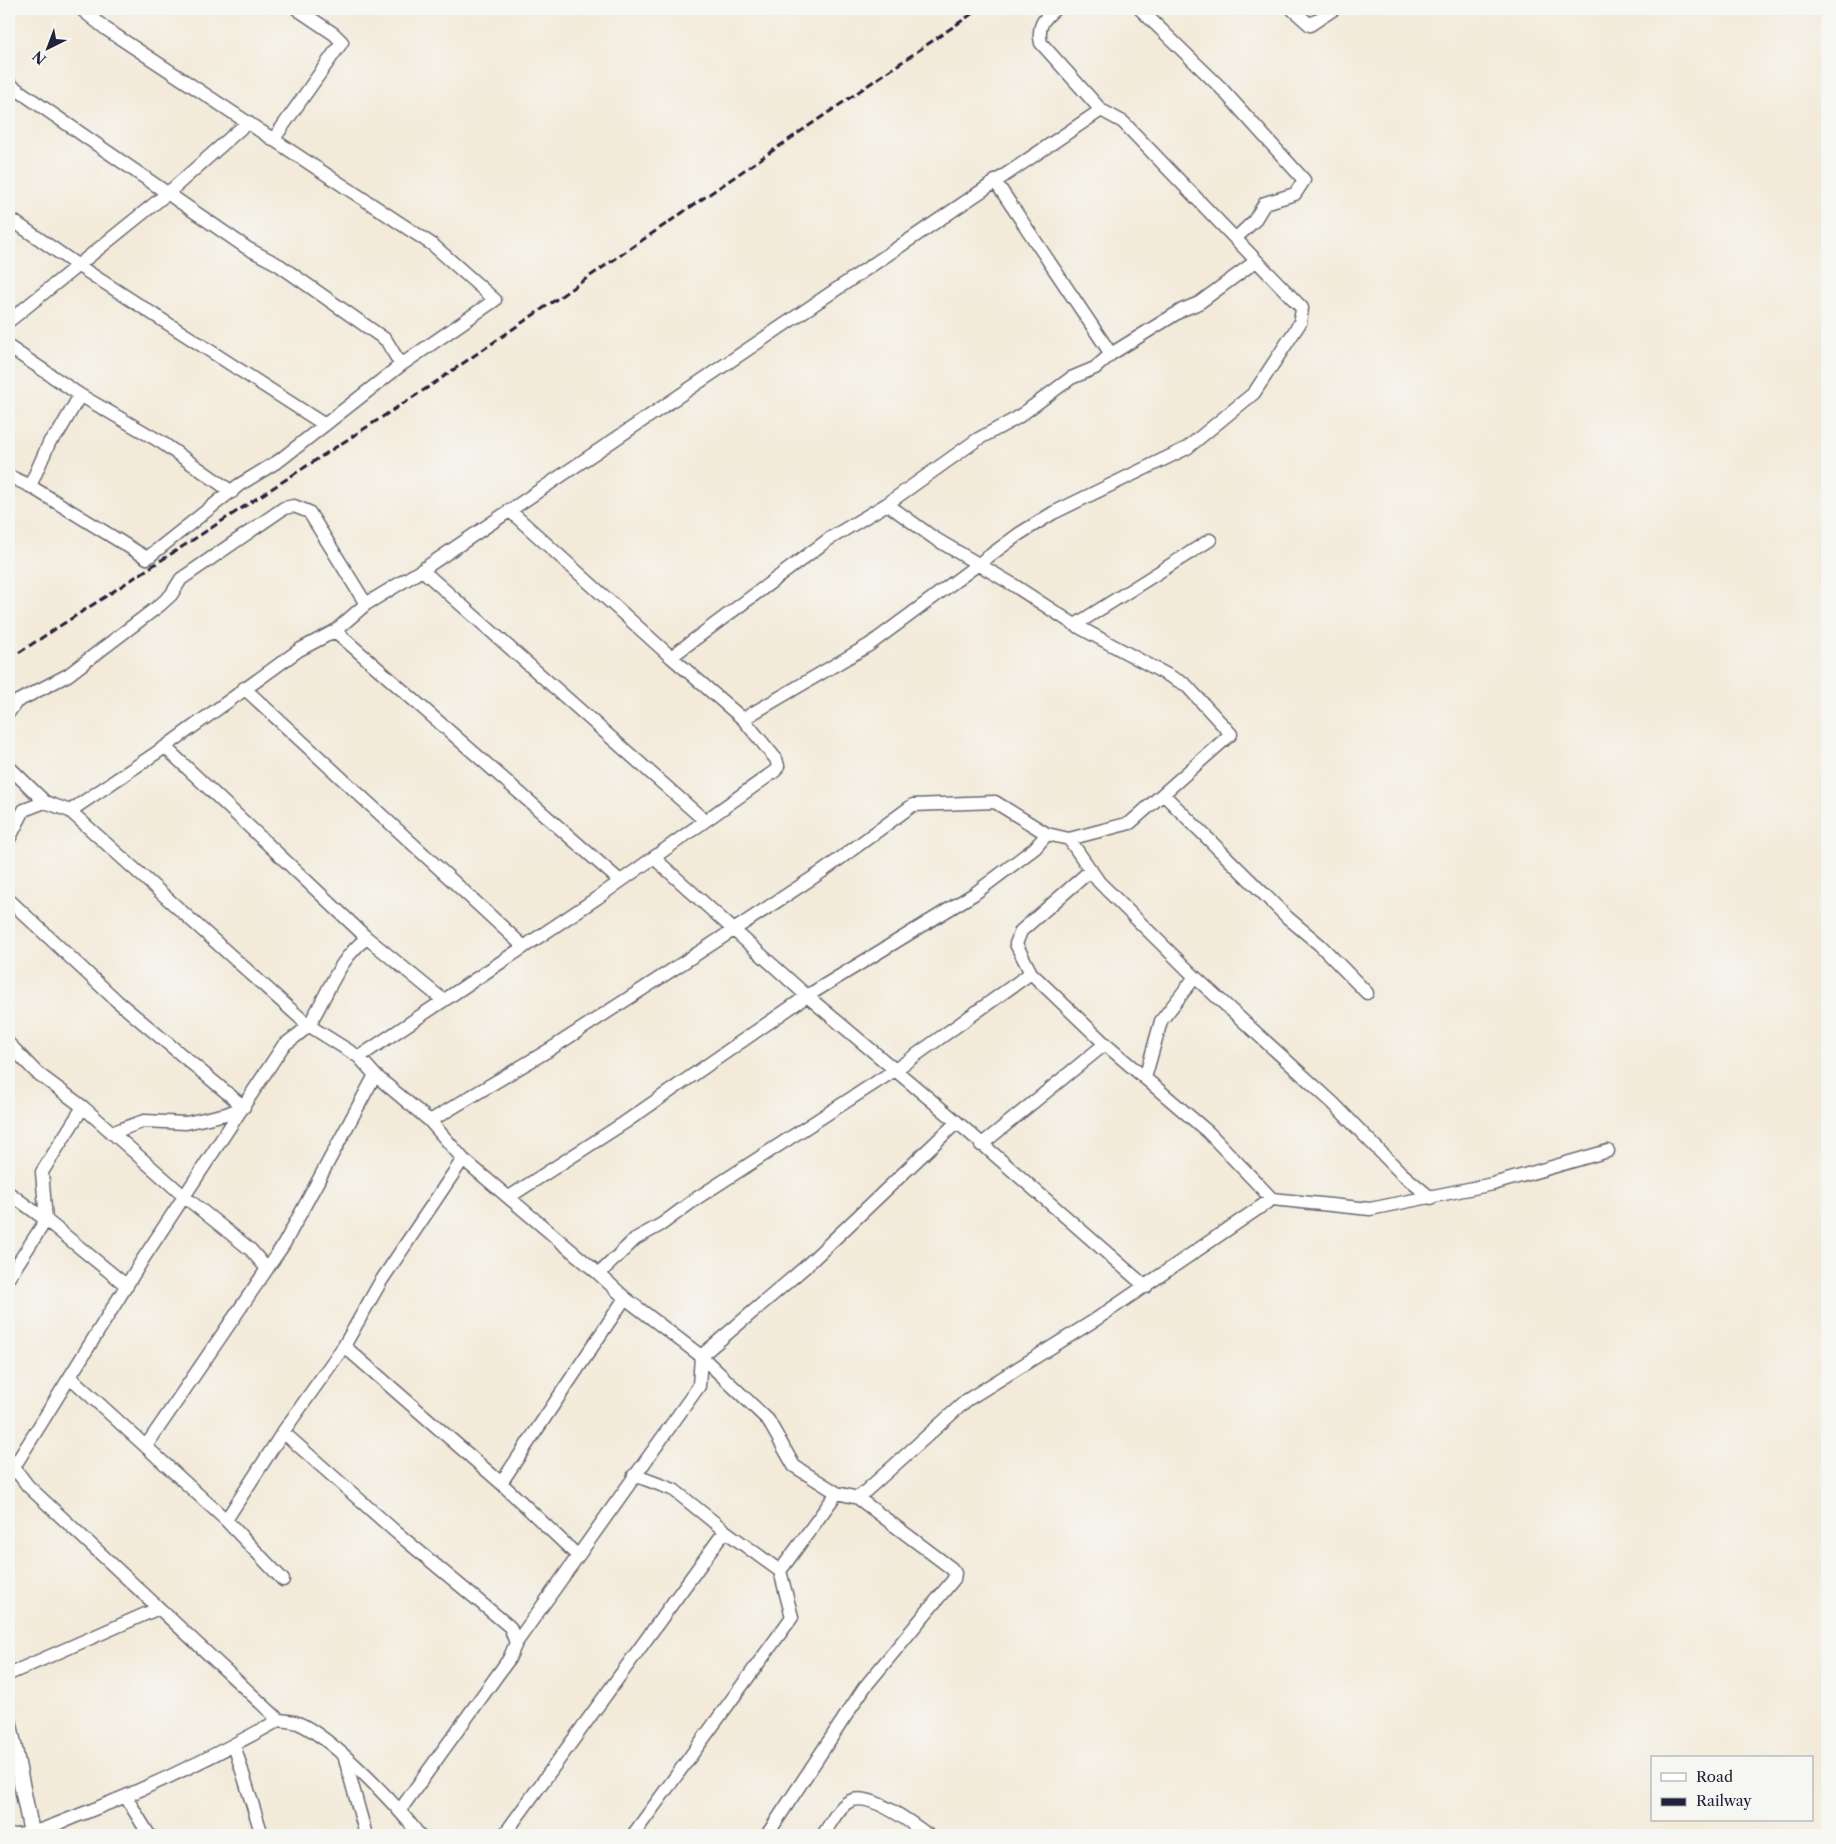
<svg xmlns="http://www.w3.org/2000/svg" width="1836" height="1844" font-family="'Libre Caslon Text',serif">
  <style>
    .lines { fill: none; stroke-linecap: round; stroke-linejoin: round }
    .minor-casing { stroke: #6b6872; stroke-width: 15 }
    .tertiary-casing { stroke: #6b6872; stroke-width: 18 }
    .minor { stroke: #fff; stroke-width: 12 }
    .tertiary { stroke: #fff; stroke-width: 15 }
    .rail { stroke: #22223b; stroke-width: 3; stroke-dasharray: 8 4; stroke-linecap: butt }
  </style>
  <rect width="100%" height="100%" fill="#f6f6f2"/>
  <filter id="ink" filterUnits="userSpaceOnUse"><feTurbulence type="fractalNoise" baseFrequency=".02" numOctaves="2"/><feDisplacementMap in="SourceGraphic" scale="10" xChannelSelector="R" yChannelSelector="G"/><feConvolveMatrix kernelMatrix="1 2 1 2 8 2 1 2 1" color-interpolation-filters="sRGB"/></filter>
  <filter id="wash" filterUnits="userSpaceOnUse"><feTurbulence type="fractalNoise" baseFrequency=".0096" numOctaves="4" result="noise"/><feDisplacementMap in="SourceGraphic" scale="20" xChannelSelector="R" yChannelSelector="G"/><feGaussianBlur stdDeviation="1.12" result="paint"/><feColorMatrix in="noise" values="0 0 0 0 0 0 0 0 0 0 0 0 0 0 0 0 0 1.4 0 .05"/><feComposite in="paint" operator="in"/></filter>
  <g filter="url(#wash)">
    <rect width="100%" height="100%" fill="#f3ead9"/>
  </g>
  <g filter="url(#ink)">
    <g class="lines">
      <g class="minor-casing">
        <path id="minor" d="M1140 9 1220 87 1304 180 1295 194 1265 203 1254 221 1236 238
          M1292 9 1310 25 1334 9
          M9 84 247 248 279 265 386 340 401 365
          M273 140 342 42 334 34 297 9
          M995 181 1111 354
          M9 218 77 265 325 425
          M9 321 169 192 248 122
          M9 347 80 395 161 442 232 492
          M9 476 30 486 147 558 239 485 280 460 401 365 495 300 433 245 106 29 81 9
          M30 486 50 441 59 432 80 395
          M422 570 704 820
          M1075 625 1210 540
          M335 631 619 880
          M671 657 829 539 887 504 978 439 1017 418 1071 378 1095 368 1111 354 1182 310 1199 303 1256 261
          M244 688 523 946
          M9 712 16 702 68 675 160 605 171 595 181 579 284 508 294 506 309 512 366 604
          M743 719 869 645 1019 534 1053 513 1187 448 1254 393 1300 323 1302 308 1123 122 1101 110 1041 43C1037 27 1043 19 1055 9
          M165 747 367 938
          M9 767 45 802 70 811 308 1025 359 1057 597 898 775 771 778 766 776 759 743 719 671 657 509 510
          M1164 795 1288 918 1320 945 1367 993
          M70 811 165 747 299 650 335 631 366 604 422 570 1101 110
          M9 839 24 810 45 802
          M1069 839 1099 882 1195 977 1333 1103 1401 1173 1431 1198
          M654 858 807 996 957 1122 1146 1287
          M1091 870 1021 931 1016 944 1031 973 1105 1044 1208 1132 1272 1199
          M9 900 117 1001 244 1107 226 1114 186 1123 144 1121 111 1133
          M9 1044 36 1072 83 1107 185 1197 251 1250 267 1269 146 1446
          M359 1057 375 1075 430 1121 463 1159 599 1274
          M1145 1078 1161 1021 1195 977
          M430 1121 549 1050 735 929 823 871 913 805 995 802 1047 834
          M981 1145 1105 1044
          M9 1193 46 1220 127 1286
          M509 1197 624 1123 807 996 974 894 1035 848 1047 834 1069 839 1130 823 1231 734 1186 685 1075 625 1012 584 934 538 887 504
          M267 1269 284 1244 375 1075
          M9 1277 46 1220 42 1172 83 1107
          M625 1298 701 1356 768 1420 794 1466 837 1493
          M344 1346 501 1483 578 1556 516 1643 509 1659 400 1810
          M70 1377 226 1520 283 1580
          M283 1432 397 1533 510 1627 516 1643
          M9 1461 28 1486 279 1720C285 1721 292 1721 298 1723 333 1738 396 1804 419 1835
          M9 1475 143 1259 283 1046C291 1039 304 1032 310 1023 328 994 338 959 367 938L443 1000
          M634 1475 674 1490 725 1531
          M501 1483 625 1298 599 1274 635 1239 662 1224 697 1198 895 1070 1031 973
          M858 1498 967 1400 1095 1320 1272 1199 1370 1209 1493 1184 1608 1151
          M226 1520 283 1432 344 1346 381 1281 463 1159
          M578 1556 699 1386 701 1356 804 1268 957 1122
          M9 1674 159 1608
          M234 1745 262 1835
          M345 1759 366 1835
          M126 1797 149 1835
          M15 1835C40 1833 63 1821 87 1812 153 1786 217 1755 279 1720
          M504 1835 725 1531 780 1571 837 1493 858 1498 951 1568 955 1573 954 1579 864 1688 767 1835
          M633 1835 792 1617 780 1571
          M823 1835C830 1825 840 1803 853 1800 873 1794 912 1823 928 1835"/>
      </g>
      <g class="tertiary-casing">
        <path id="tertiary" d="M9 1722 32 1835"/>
      </g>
      <use href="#minor" class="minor"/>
      <use href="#tertiary" class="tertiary"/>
      <path class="rail" d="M9 659 427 388 979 9"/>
    </g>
  </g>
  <rect width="1836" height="1844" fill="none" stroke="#f6f6f2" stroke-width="30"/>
  <rect x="1651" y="1756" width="162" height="65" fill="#f6f6f2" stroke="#a1a1a9"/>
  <rect x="1661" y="1773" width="25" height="8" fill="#ffffff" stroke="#a1a1a9"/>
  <text x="1696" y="1782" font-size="15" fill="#22223b">Road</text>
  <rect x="1661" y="1798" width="25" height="8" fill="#22223b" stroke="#a1a1a9"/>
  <text x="1696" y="1806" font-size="15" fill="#22223b">Railway</text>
  <g transform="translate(48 48) rotate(222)" stroke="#f6f6f2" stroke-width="4" paint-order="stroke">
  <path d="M0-4L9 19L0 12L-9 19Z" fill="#22223b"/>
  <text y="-8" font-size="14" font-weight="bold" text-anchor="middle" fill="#22223b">N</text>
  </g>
</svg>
